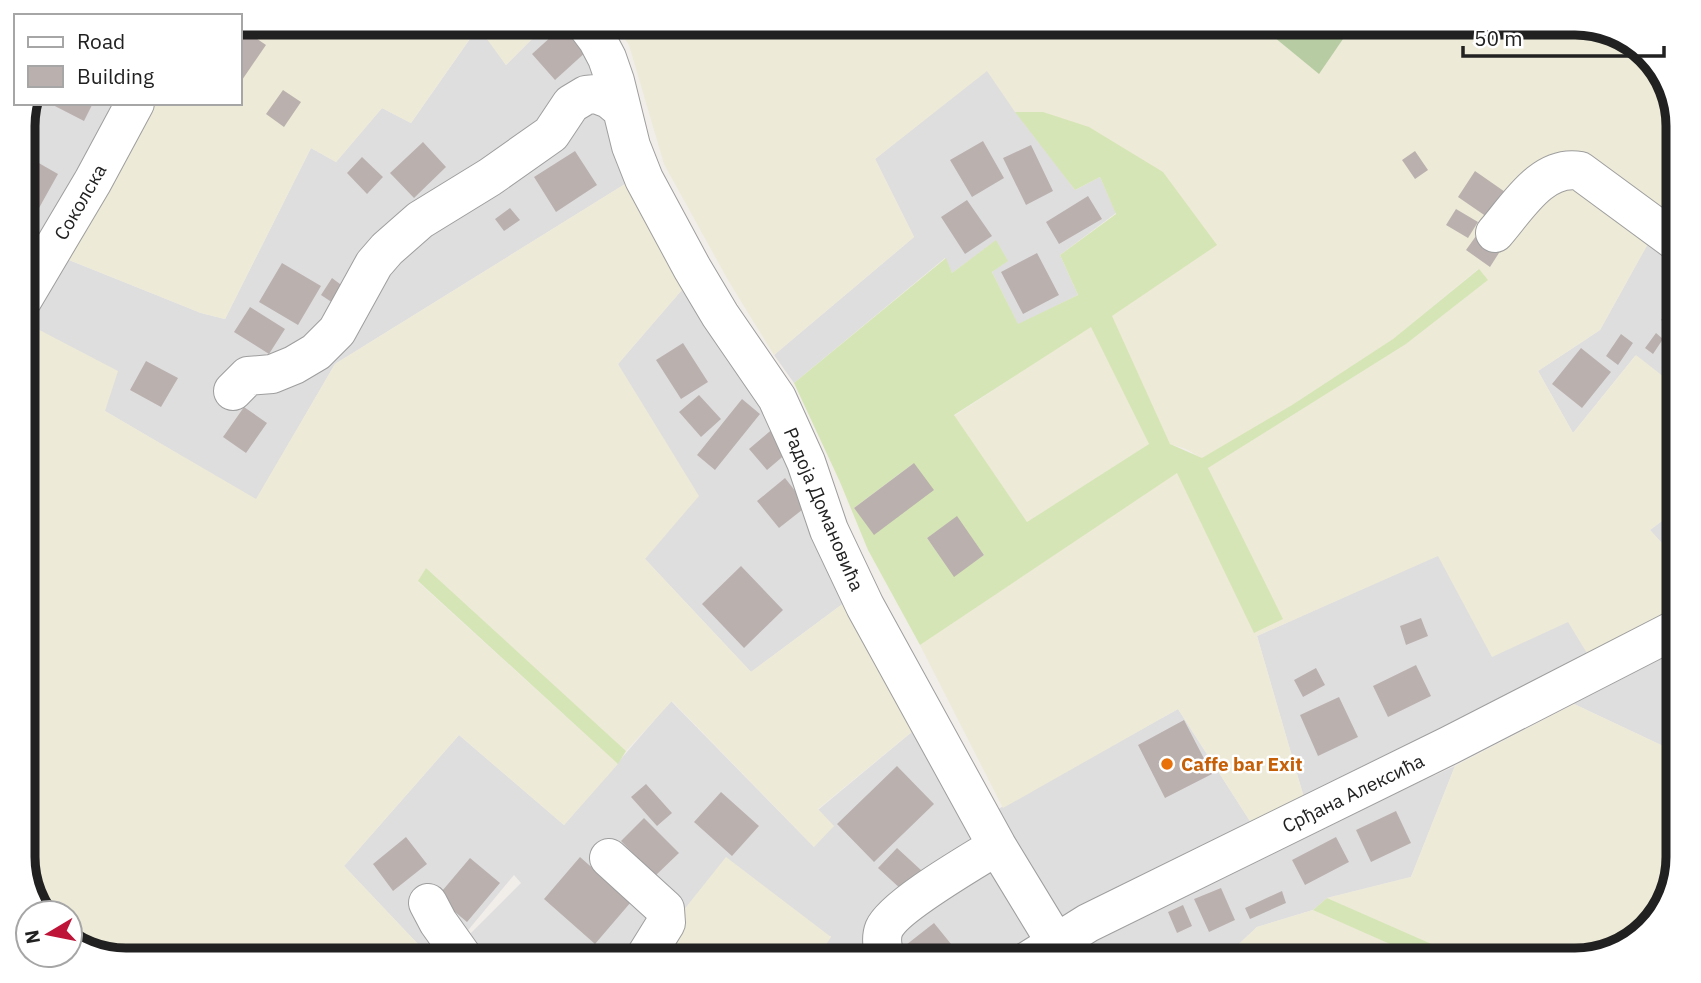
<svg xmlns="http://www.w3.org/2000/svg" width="1701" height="983" font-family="'IBM Plex Sans',sans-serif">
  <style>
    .residential { fill: #dfdedf; fill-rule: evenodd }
    .farmland { fill: #edead7 }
    .grass { fill: #d6e5b5; fill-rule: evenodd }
    .forest { fill: #b7cca2 }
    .building { fill: #bab1af }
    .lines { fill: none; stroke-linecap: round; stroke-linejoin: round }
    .minor-casing { stroke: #9e9e9e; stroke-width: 40 }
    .minor { stroke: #fff; stroke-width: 38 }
    .food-dot { fill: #e8710a; stroke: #fff; stroke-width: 2.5 }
    .labels { text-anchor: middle; stroke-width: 5; stroke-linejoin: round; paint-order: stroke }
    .street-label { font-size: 19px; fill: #212121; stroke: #fff }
    .food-label { font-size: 19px; font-weight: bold; fill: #c56008; stroke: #fff; text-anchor: start }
    .rim { fill: none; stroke: #212121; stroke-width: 9 }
  </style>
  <rect width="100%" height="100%" fill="#f1ede9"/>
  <path class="residential" d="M548 23H590L646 171 335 364 256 500 105 411 24 322 64 258 201 313 225 319 311 148 336 162 382 108 411 123 479 26 506 65Z
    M987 70 1075 190 1100 177 1116 213 1060 255 1078 295 1018 325 992 272 1007 261 996 241 952 273 945 258 794 383 774 355 914 237 875 159Z
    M31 103H122L23 282V120Z
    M1668 207 1678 215V388L1635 356 1573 433 1538 371 1600 330Z
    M699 270 864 588 751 672 645 559 618 364Z
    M1678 509V561L1650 530Z
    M1438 555 1569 622 1678 619V753L1574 704 1566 686 1307 808 1257 636Z
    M671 701 814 847 818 810 931 716 984 817 1178 709 1257 832 1017 960H816L831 936 644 960H433L344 866 459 735 564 825ZM514 875 521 883 446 958H445Z
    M1455 766 1411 877 1327 898 1313 910 1257 927 1222 960H1072L1118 925 1284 844Z"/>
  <path class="farmland" d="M240 23H548L506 65 478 27 411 123 382 108 336 162 311 148 225 319 201 313 64 258 151 103H240Z
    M614 23H1257L1319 73 1354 23H1575L1626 36 1661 69 1678 120V215L1668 208 1600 330 1538 371 1573 433 1636 355 1678 388V509L1650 530 1678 561V619L1593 663 1568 622 1492 657 1438 556 1257 636 1307 808 1257 832 1178 709 1003 808 920 645 1177 472 1254 632 1282 619 1208 468 1406 344 1488 280 1478 269 1393 339 1292 405 1203 459 1186 449 1170 444 1111 316 1216 245 1043 112H1015L987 71 875 159 914 237 774 355 728 280 664 164 629 45Z
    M646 171 699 270 618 364 699 496 645 559 751 672 864 588 931 716 818 809 834 826 814 847 672 701 626 751 426 568 418 582 618 764 564 825 459 735 344 866 433 960H126L75 947 70 942V913H40L23 863 24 322 118 371 105 411 256 499 335 364Z
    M1091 326 1149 444 1027 522 954 416Z
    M1574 704 1678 753V857L1665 908 1627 946 1575 960H1468L1327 898 1411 877 1455 766Z
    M726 857 831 937 816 960H644Z
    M1313 910 1426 960H1222L1257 927Z"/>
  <path class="grass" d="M1015 112H1043L1089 127 1163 172 1217 245 1112 316 1170 444 1202 458 1292 405 1393 339 1479 269 1488 280 1406 344 1208 468 1283 619 1254 633 1177 473 920 645 868 550 840 482 794 383 946 258 952 273 996 240 1008 261 992 272 1018 324 1078 295 1060 255 1116 214 1100 177 1075 190ZM1091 327 1149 444 1027 522 954 415ZM914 463 874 534 854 508ZM957 517 984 555 954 576 927 538Z
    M426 568 626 751 618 764 418 581Z
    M1327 898 1468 960H1426L1313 910Z"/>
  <path class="forest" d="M1257 23H1354L1319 74Z"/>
  <path class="building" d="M564 25 587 51 555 80 532 54Z
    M240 27 266 45 240 83Z
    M283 90 301 102 284 127 266 114Z
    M49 103H93L84 121Z
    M983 141 1004 178 972 197 950 160Z
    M423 142 446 167 414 198 390 173Z
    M1031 145 1053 191 1026 205 1003 158Z
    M575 151 597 185 556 212 534 177Z
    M1415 151 1428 170 1415 179 1402 160Z
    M23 154 58 174 34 217 23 211Z
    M362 157 383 177 367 194 347 173Z
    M1475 171 1508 194 1490 219 1458 197Z
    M1088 196 1102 219 1059 244 1046 222Z
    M967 200 992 236 965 254 941 217Z
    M510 208 520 220 504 231 495 219Z
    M1456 209 1478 222 1468 238 1446 225Z
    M1481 229 1504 245 1490 267 1466 250Z
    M1037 253 1059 295 1023 314 1001 272Z
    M282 263 321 286 298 325 259 302Z
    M332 278 344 287 333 303 321 295Z
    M1678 293V331L1661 320Z
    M250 307 285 329 269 354 234 332Z
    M1656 333 1663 339 1653 354 1645 348Z
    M1621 334 1633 343 1618 365 1606 356Z
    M683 343 708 382 681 399 656 360Z
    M1678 343V366L1667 359Z
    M1581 348 1611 372 1582 408 1552 384Z
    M146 361 178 378 161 407 130 390Z
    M699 395 721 419 701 437 679 412Z
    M742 399 760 414 715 470 697 455Z
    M244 407 267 423 246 453 223 437Z
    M776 426 794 447 767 470 749 449Z
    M914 463 934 490 874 535 854 508Z
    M785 478 807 506 779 528 757 501Z
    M957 516 984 555 954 577 927 538Z
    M741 566 783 610 744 648 702 604Z
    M1421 618 1428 636 1406 645 1400 626Z
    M1416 665 1431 696 1388 717 1373 686Z
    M1316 668 1325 685 1303 697 1294 680Z
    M1339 697 1358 737 1318 756 1300 715Z
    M1184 720 1212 774 1165 798 1138 745Z
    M897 766 934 804 874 862 837 824Z
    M646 784 672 813 657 826 631 797Z
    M721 792 759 826 732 856 694 822Z
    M1396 811 1411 843 1371 862 1356 830Z
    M644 818 679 853 655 876 621 841Z
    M406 837 427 864 393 891 373 864Z
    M1336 837 1349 862 1305 885 1292 860Z
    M897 848 922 871 903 891 878 868Z
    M580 857 631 902 595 944 544 899Z
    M470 858 500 883 467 922 437 897Z
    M1221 888 1235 920 1209 932 1194 899Z
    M1282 891 1286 903 1250 919 1245 908Z
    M1183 905 1192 926 1177 933 1168 912Z
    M934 923 964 960H903L897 952Z
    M565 946 584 960H554Z"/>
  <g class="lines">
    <g class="minor-casing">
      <path id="minor" d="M585 23 597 39 607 58 615 81 631 146 644 179 692 268 720 315 777 398 806 462 829 530 865 606 997 846 1056 943
        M1495 233C1517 208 1542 164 1580 171L1678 243
        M23 299 93 181 135 103
        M233 391 248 376 272 374 294 365 316 352 337 331 374 264 387 249 420 220 490 177 551 134 571 104 586 95 596 94 609 99 621 109
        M609 858 665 909 666 923 643 960
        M428 903 438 922 465 960
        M887 960C883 952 880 939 884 929 894 906 973 861 997 846
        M1029 960 1088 923 1450 745 1678 628"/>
    </g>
    <use href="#minor" class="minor"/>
  </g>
  <circle class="food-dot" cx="1167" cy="764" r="7"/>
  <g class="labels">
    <g class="street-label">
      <text transform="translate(80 202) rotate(-60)" y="7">Соколска</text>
      <text transform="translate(824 509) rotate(67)" y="7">Радоја Домановића</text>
      <text transform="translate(1353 793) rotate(-26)" y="7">Срђана Алексића</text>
    </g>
    <g class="food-label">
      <text x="1181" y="771">Caffe bar Exit</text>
    </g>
  </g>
  <path d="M0 0H1701V983H0ZM126 35H1575A91 91 0 0 1 1666 126V857A91 91 0 0 1 1575 948H126A91 91 0 0 1 35 857V126A91 91 0 0 1 126 35Z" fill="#fff" fill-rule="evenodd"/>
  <path class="rim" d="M126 35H1575A91 91 0 0 1 1666 126V857A91 91 0 0 1 1575 948H126A91 91 0 0 1 35 857V126A91 91 0 0 1 126 35Z"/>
  <rect x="14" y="14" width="228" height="91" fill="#ffffff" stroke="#a6a6a6" stroke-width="2"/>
  <rect x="28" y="37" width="35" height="10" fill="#ffffff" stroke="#a6a6a6" stroke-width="2"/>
  <text x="77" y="49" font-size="21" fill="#212121">Road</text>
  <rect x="28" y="66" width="35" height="21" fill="#bab1af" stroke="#a6a6a6" stroke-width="2"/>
  <text x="77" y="84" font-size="21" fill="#212121">Building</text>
  <g transform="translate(49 934) rotate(260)"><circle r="33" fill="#ffffff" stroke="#a6a6a6" stroke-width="2"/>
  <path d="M0-5L12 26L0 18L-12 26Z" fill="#be1437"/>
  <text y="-10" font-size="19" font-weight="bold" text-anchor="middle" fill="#212121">N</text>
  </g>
  <path d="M1463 46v10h201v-10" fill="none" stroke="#212121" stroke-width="3.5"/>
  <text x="1474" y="46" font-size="21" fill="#212121" stroke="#ffffff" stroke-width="5" paint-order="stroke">50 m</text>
</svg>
